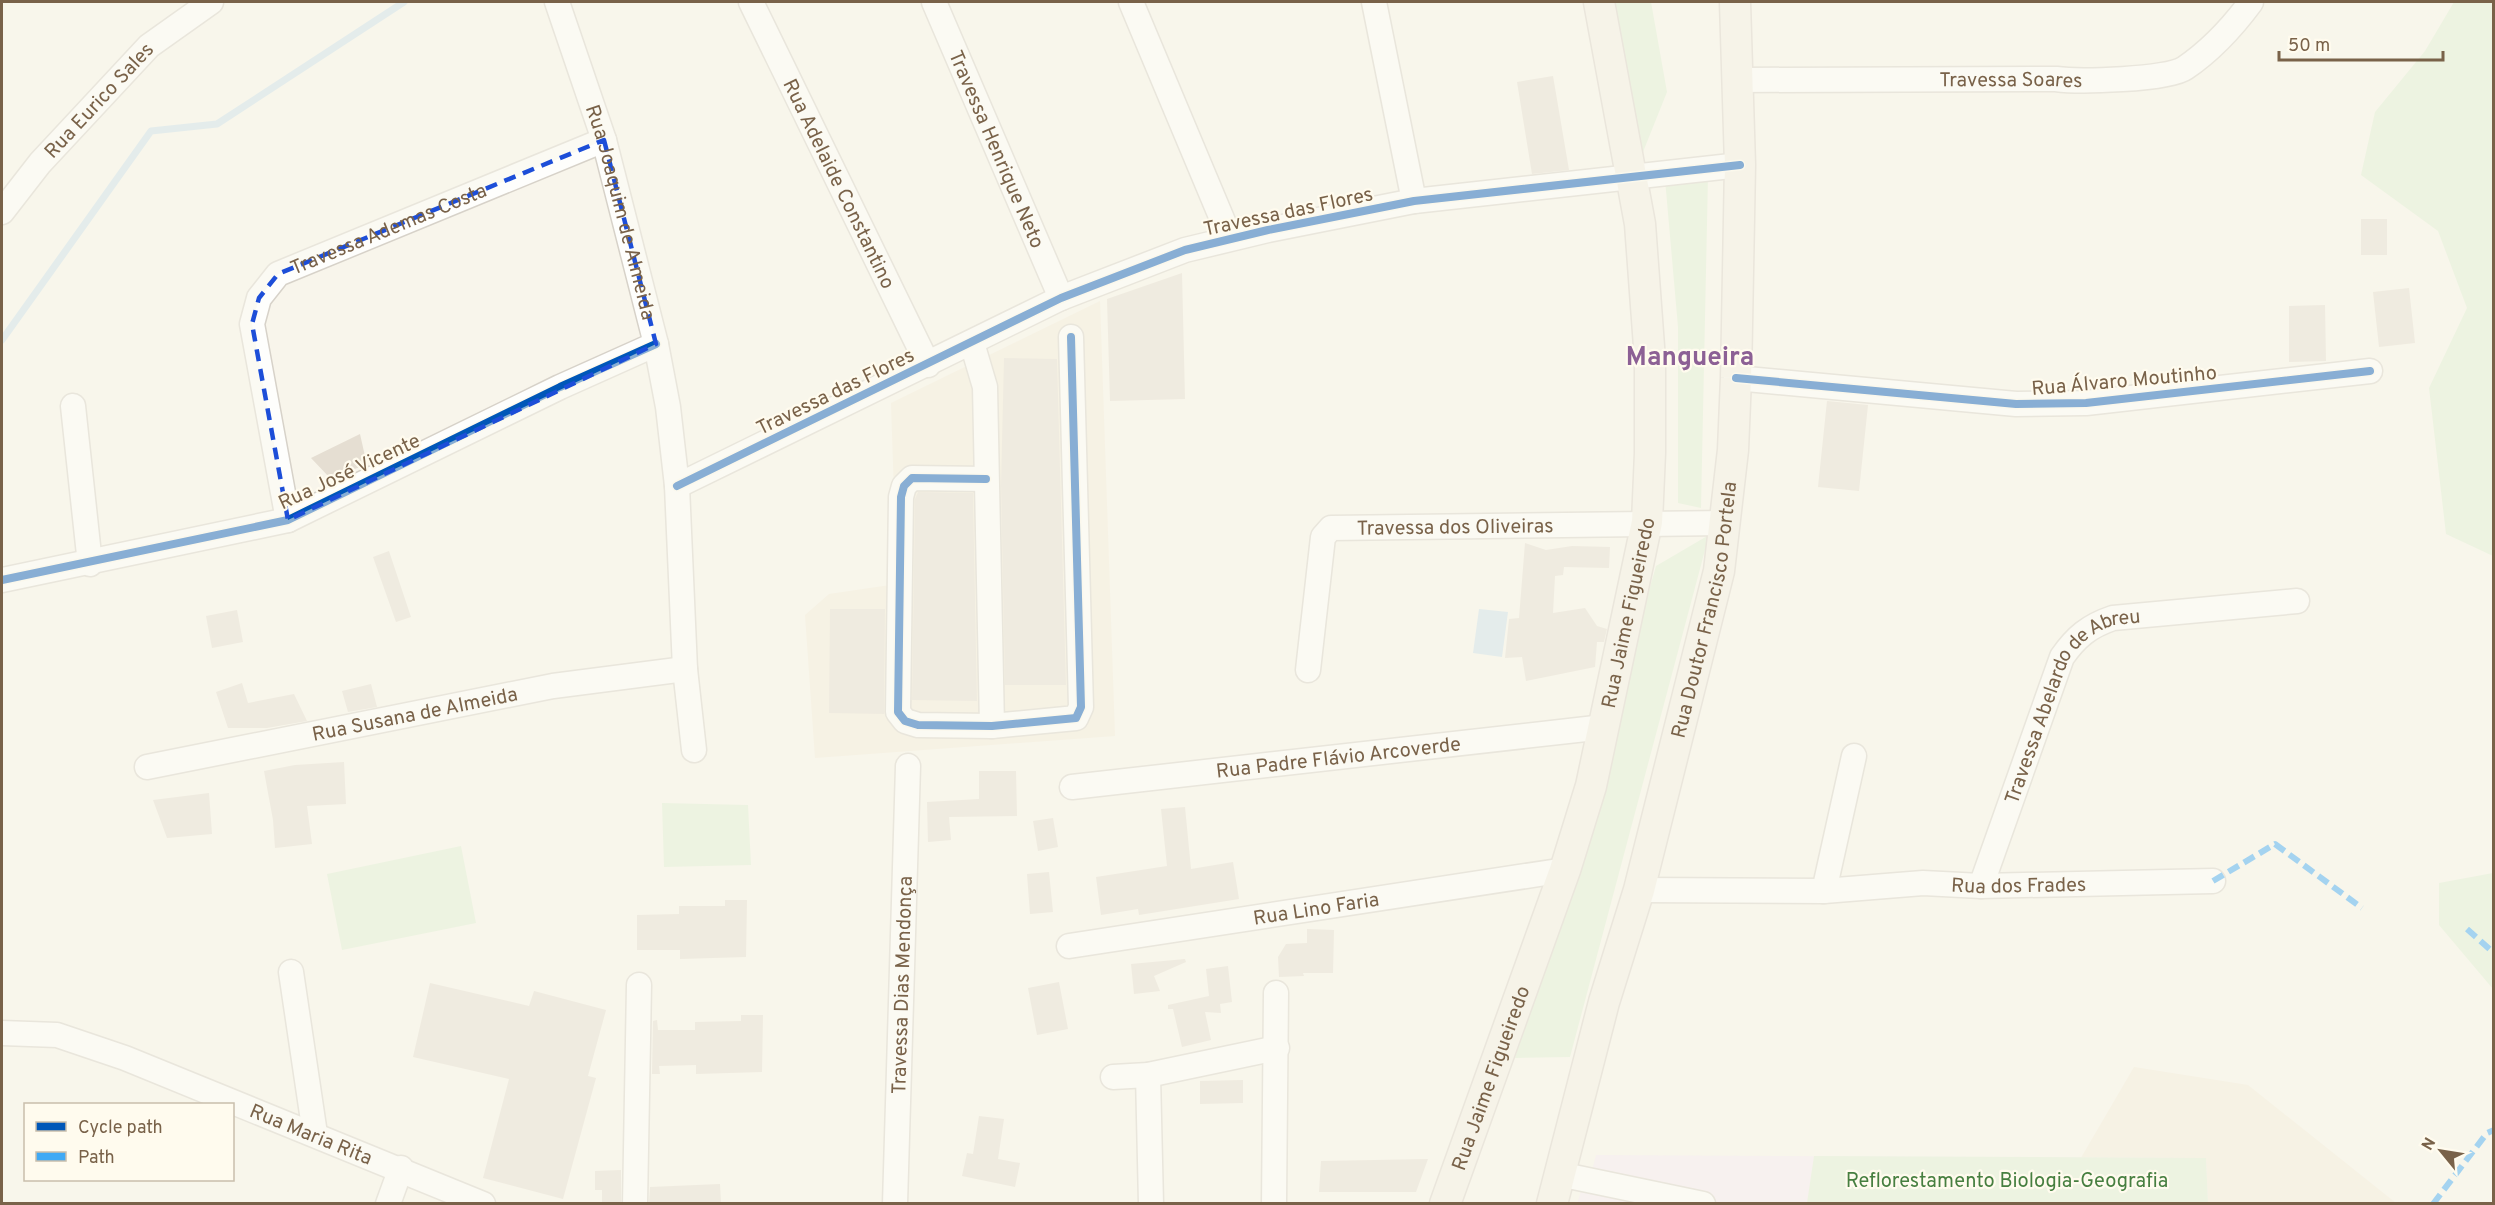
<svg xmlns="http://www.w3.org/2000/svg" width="2495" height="1205" font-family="Overpass,sans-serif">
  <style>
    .residential { fill: #f4eddb }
    .education { fill: #f7ebf3 }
    .green { fill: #e0f0d5 }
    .water { fill: #cce1ea }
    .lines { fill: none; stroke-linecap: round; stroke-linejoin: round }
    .stream { stroke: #cce1ea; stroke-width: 7 }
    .building { fill: #e5ded2 }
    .minor-casing { stroke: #d7d2c9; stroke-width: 27 }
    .major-casing { stroke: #dad2c9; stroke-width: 33 }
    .minor { stroke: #fefefc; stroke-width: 24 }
    .major { stroke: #f3f0e5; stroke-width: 30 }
    .quiet { stroke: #3fa9f5; stroke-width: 6; stroke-dasharray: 12 6; stroke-linecap: butt }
    .cycleway-casing { stroke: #fffbee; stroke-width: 11 }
    .cycleway { stroke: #0057b8; stroke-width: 8 }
    .marked { fill: none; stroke: #1d4ed8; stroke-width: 4.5; stroke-dasharray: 12 8; stroke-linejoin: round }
    .labels { text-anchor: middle; stroke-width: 4.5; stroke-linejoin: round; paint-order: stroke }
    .street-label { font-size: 20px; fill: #796249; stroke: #fffbee }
    .park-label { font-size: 20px; fill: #477f40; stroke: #fffbee }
    .district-label { font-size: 26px; font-weight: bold; fill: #8c6095; stroke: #fffbee }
  </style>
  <rect width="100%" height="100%" fill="#f8f5eb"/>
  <path class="residential" d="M1100 301 1115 736 815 758 805 615 829 594 897 584 891 403Z
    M2134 1067 2248 1085 2396 1203 2054 1204Z"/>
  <path class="education" d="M1596 1155 2206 1158 2208 1203 1577 1204 1583 1185 1589 1182Z"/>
  <path class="green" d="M1613 2H1651L1667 92 1643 152Z
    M2454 2H2493V556L2446 534 2429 388 2467 308 2438 231 2361 175 2375 112 2425 51Z
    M1708 176 1701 508 1678 503V327L1665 179Z
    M1709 535 1570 1057 1515 1058 1656 566Z
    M662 803 748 805 751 865 664 867Z
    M461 846 476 923 342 950 327 874Z
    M2493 873H2494L2493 989 2439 925V883Z
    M1814 1156 2206 1158 2208 1203H1807Z"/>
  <path class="water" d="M1479 609 1508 612 1502 657 1473 653Z"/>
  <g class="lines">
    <path class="stream" d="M2 340 151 131 217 124 404 2"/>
  </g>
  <path class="building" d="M1553 76 1569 170 1532 174 1517 82Z
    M2361 219H2387V255H2361Z
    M1182 273 1185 399 1110 401 1107 299Z
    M2409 288 2415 343 2379 347 2373 292Z
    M2325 305 2326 361 2289 362V306Z
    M1004 358 1057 359 1066 685H1005L1001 485Z
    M1827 401 1868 405 1859 491 1818 487Z
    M360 434 367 465 329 477 311 458Z
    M918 492 973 493 977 701 912 700 915 499Z
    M1525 543 1546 550 1572 546 1610 547 1609 568 1564 567 1563 575 1555 576 1553 613 1585 608 1597 626 1607 629 1604 642H1597L1595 667 1526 681 1522 657 1505 658 1509 619 1519 618Z
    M389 551 411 617 396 622 373 557Z
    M830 609H885L884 714 829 713Z
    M237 610 243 642 212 648 206 616Z
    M242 683 248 703 294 694 307 721 267 728H228L216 692Z
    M371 684 377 707 348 712 342 691Z
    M344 762 346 804 307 806 312 844 275 848 273 820 264 771 295 765Z
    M979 771H1016L1017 816 949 817 951 840 928 842 927 802 979 799Z
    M209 793 212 834 167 838 153 800Z
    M1185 807 1191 869 1233 862 1239 899 1139 915 1138 909 1101 915 1096 877 1167 866 1161 809Z
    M1053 818 1058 847 1038 851 1033 821Z
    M1049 872 1053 912 1030 914 1027 874Z
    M725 900H747L746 957 680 959V950H637V915L679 914V906H725Z
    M1307 929 1334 930 1333 973H1303L1304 976 1279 977 1278 957 1286 944 1307 943Z
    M1185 959 1186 962 1154 976 1160 991 1134 994 1131 964Z
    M1228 966 1232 1002 1220 1004 1221 1013 1205 1012 1211 1040 1182 1047 1173 1009H1168V1005L1209 996 1206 969Z
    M1059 982 1068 1029 1037 1035 1028 988Z
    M430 983 529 1006 534 991 606 1010 588 1076 596 1078 563 1199 483 1178 509 1079 413 1057Z
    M741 1015H763L762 1072 696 1074V1065L659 1066 660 1074H652L653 1021 657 1020 658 1030H695V1022L741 1021Z
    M1243 1080V1103L1200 1104V1081Z
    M979 1116 1004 1119 998 1159 1020 1163 1015 1187 962 1176 967 1153 973 1154Z
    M1428 1159 1416 1192H1319L1321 1161Z
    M621 1170V1203H602V1190H595V1171Z
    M720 1184 721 1203H649L650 1187Z"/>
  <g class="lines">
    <g class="minor-casing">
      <g id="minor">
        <path id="s1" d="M557 2 604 140 656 344 668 407 677 486 685 669 694 750"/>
        <path id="s2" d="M751 2 928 365"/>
        <path id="s3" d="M934 2 1061 298"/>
        <path d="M1131 2 1230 238"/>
        <path d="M1374 2 1414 201"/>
        <path id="s4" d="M1739 80 2056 79C2078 82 2168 80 2185 68 2210 51 2234 25 2251 2"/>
        <path id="s5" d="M2 212 40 163 149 46 211 2"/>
        <path d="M972 343 985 387 992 726"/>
        <path d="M1736 378 2016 404 2086 403 2370 371"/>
        <path d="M73 406 90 564"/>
        <path d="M986 479 912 478 904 486 901 497 898 712 905 721 918 725 992 726 1076 718 1081 707 1071 337"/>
        <path d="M677 486 1061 298 1185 250 1268 230 1414 201 1740 165"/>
        <path id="s6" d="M288 520 252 324 259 298 278 274 604 140"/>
        <path d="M2 580 288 520 560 387 656 344"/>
        <path id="s7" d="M1308 670 1323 537 1331 528 1725 523"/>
        <path id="s8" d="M147 767 553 686 685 669"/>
        <path id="s9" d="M1072 787 1604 727"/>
        <path id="s10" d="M1981 886 2062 657C2076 637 2089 626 2113 618L2297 601"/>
        <path id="s11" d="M1639 890 1824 891 1923 883 1981 886 2213 881"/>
        <path d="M1824 891 1854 756"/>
        <path id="s12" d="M1069 946 1565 870"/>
        <path d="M291 972 315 1134"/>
        <path id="s13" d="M2 1033 57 1035 125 1058 483 1204"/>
        <path d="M1148 1075 1151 1204"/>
        <path d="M1113 1077 1148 1075 1277 1048"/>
        <path d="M1559 1174 1703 1204"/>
        <path d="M388 1204 401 1168"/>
        <path d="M635 1204 639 985"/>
        <path id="s14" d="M895 1204 908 766"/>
        <path d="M1274 1204 1276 993"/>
      </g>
    </g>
    <g class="major-casing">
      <g id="major">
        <path id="s15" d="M1445 1204 1565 870 1591 786 1647 522 1650 453V360L1640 224 1599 2"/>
        <path id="s16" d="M1552 1204 1604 1002 1639 890 1719 571 1733 450 1736 378 1740 165 1735 2"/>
      </g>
    </g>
    <use href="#minor" class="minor"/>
    <use href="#major" class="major"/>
    <path class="quiet" d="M2213 881 2275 844 2362 908
      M2467 929 2494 953
      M2433 1204 2487 1133 2494 1130"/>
    <g class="cycleway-casing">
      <path id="cycleway" d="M1736 378 2016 404 2086 403 2370 371
        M986 479 912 478 904 486 901 497 898 712 905 721 918 725 992 726 1076 718 1081 707 1071 337
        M677 486 1061 298 1185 250 1268 230 1414 201 1740 165
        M2 580 288 520 560 387 656 344"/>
    </g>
    <use href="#cycleway" class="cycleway"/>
  </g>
  <path d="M0 0H2495V1205H0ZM604 140 656 344 288 520 252 324 259 298 278 274Z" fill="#f8f5eb" fill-opacity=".55" fill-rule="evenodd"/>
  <path class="marked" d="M604 140 656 344 288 520 252 324 259 298 278 274Z"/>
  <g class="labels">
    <g class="street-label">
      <text dy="7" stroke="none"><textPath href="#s4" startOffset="272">Travessa Soares</textPath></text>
      <text dy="7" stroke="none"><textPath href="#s5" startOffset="148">Rua Eurico Sales</textPath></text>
      <text dy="7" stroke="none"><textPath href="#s3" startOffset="160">Travessa Henrique Neto</textPath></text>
      <text dy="7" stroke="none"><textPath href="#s2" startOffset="202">Rua Adelaide Constantino</textPath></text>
      <text transform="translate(1288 211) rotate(-12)" y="7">Travessa das Flores</text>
      <text dy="7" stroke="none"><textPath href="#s1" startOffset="220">Rua Joaquim de Almeida</textPath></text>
      <text dy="7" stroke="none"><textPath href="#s6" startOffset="376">Travessa Ademas Costa</textPath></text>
      <text transform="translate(2124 380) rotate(-5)" y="7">Rua Álvaro Moutinho</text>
      <text transform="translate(835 391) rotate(-26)" y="7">Travessa das Flores</text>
      <text transform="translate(349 471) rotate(-25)" y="7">Rua José Vicente</text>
      <text dy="7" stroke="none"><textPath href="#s7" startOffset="270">Travessa dos Oliveiras</textPath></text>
      <text dy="7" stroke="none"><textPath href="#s16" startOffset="614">Rua Doutor Francisco Portela</textPath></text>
      <text dy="7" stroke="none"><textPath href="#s15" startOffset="620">Rua Jaime Figueiredo</textPath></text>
      <text dy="7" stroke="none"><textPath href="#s8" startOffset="273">Rua Susana de Almeida</textPath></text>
      <text dy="7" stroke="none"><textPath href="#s10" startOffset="212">Travessa Abelardo de Abreu</textPath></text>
      <text dy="7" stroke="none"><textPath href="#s9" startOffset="268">Rua Padre Flávio Arcoverde</textPath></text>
      <text dy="7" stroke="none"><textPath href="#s11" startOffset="380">Rua dos Frades</textPath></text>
      <text dy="7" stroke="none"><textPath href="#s12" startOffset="250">Rua Lino Faria</textPath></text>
      <text dy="7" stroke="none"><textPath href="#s14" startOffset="219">Travessa Dias Mendonça</textPath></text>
      <text dy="7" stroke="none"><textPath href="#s15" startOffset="134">Rua Jaime Figueiredo</textPath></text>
      <text dy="7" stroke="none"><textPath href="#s13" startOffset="328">Rua Maria Rita</textPath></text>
    </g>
    <g class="park-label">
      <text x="2007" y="1187">Reflorestamento Biologia-Geografia</text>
    </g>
    <g class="district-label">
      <text x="1690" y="365">Mangueira</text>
    </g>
  </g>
  <rect width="2495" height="1205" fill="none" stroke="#796249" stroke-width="6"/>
  <rect x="24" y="1103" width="210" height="78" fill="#fffbee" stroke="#c9beac" stroke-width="1.5"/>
  <rect x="36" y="1122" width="30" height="9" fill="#0057b8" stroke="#c9beac" stroke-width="1.5"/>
  <text x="78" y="1133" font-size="18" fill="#796249">Cycle path</text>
  <rect x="36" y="1152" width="30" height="9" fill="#3fa9f5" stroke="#c9beac" stroke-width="1.5"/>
  <text x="78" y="1163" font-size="18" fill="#796249">Path</text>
  <g transform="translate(2441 1151) rotate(300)" stroke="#fffbee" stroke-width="4.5" paint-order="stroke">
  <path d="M0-4.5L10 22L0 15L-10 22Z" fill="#796249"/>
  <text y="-9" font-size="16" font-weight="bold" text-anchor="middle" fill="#796249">N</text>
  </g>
  <path d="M2279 51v9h164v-9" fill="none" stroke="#796249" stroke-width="3"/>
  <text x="2288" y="51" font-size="18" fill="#796249" stroke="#fffbee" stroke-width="4.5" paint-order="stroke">50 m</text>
</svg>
